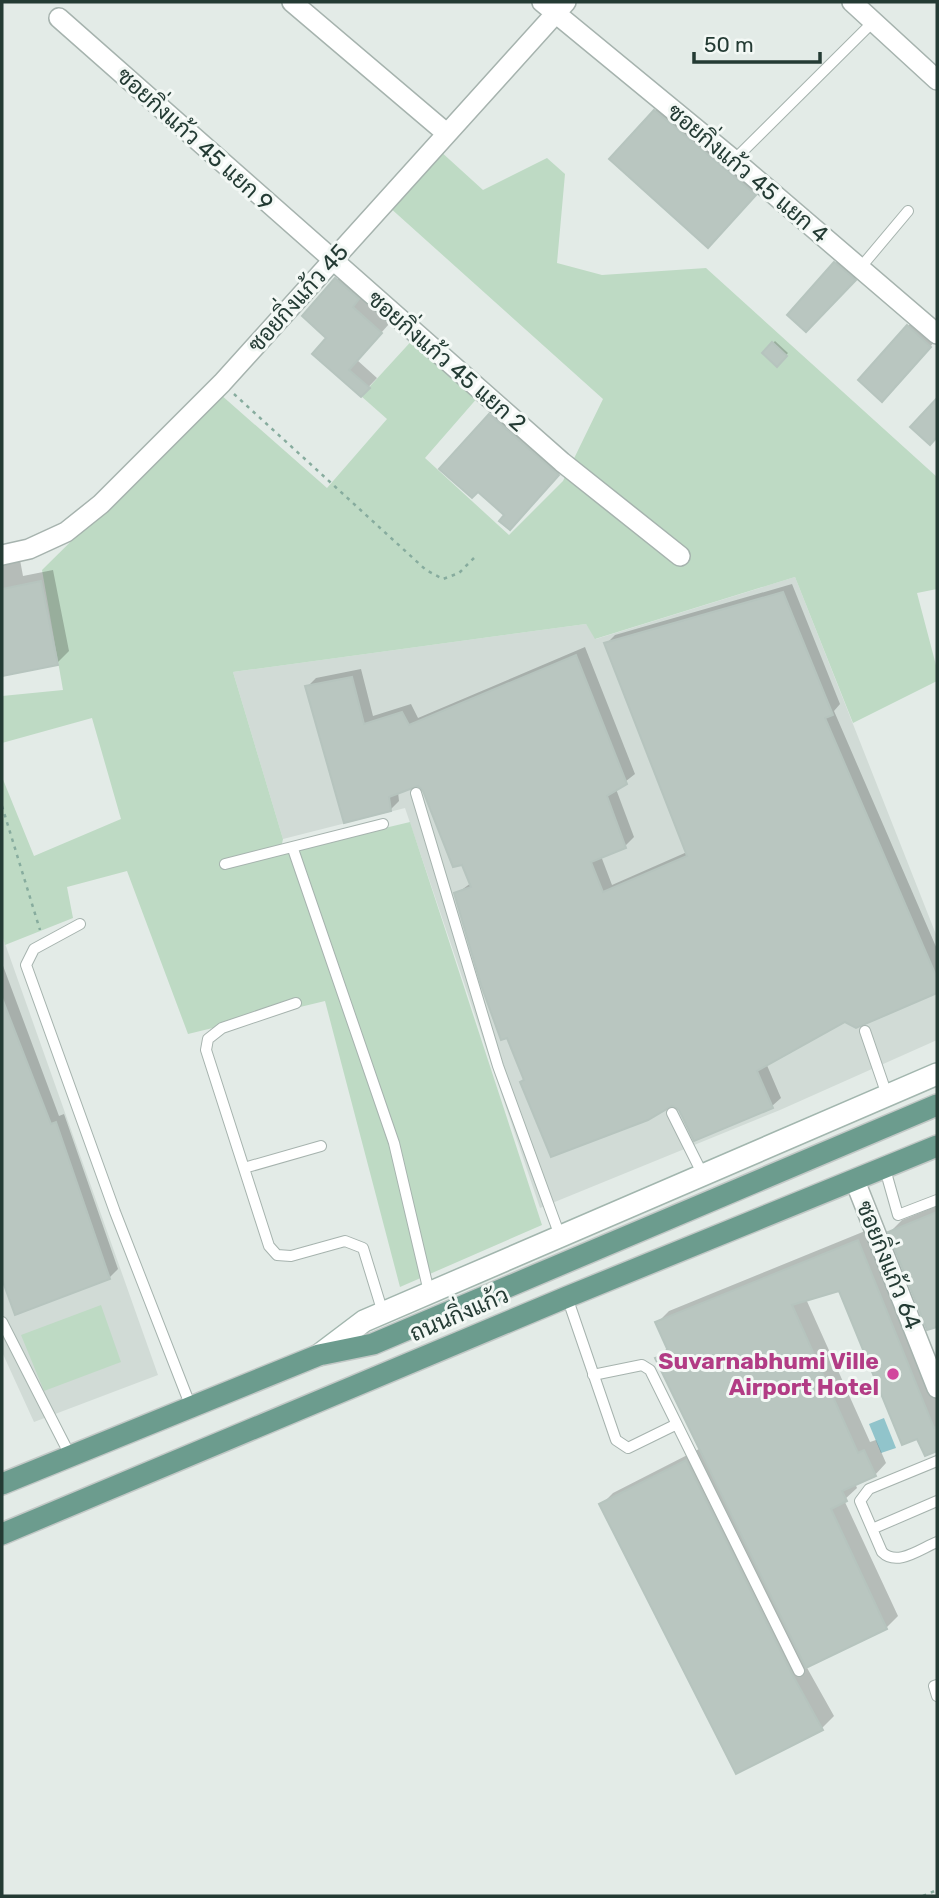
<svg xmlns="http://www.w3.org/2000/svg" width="939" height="1898" font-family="Rubik,Sarabun,sans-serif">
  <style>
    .built { fill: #d1dbd6 }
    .green { fill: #bedac4 }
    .water { fill: #91c4cb }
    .shadow { fill: #0003 }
    .building { fill: #b9c6c0; stroke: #b6c4be; stroke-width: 2 }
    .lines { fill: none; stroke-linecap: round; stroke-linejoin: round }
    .service-casing { stroke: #a6b3ae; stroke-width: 12 }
    .minor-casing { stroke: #a6b3ae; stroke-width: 22 }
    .secondary-casing { stroke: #a2b6ae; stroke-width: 24 }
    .primary-casing { stroke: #c2c8c6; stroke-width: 24 }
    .path { stroke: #87ac9e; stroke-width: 2.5; stroke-dasharray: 3.5 5; stroke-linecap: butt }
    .service { stroke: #fff; stroke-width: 10 }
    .minor { stroke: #fff; stroke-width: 19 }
    .secondary { stroke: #fff; stroke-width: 21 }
    .primary { stroke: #6c9c8e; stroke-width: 21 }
    .hotel-dot { fill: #d1479c; stroke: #f3f8f5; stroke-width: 2.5 }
    .labels { text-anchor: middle; stroke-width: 6; stroke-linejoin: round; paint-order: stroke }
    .street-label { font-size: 23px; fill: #243b34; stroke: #f3f8f5 }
    .hotel-label { font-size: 23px; font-weight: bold; fill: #b23c85; stroke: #f3f8f5; text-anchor: end }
  </style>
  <rect width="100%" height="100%" fill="#e3ebe7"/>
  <path class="built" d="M795 577 937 937V1040L780 1110 540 1208 405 808 283 839 233 672 586 624 596 639Z
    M2 935 158 1375 34 1422 2 1352Z"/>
  <path class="green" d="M439 150 483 190 547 158 565 174 557 263 602 275 706 268 937 477V589L917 593 937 669V681L853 723 795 577 595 639 586 624 233 672 283 839 280 853 410 822 542 1225 400 1287 325 1001 188 1034 127 871 67 887 73 918 5 945 2 935V777L34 856 121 819 92 718 2 743V696L63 690 42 570 220 394 327 488 387 419 361 396 416 336 479 396 425 458 509 535 563 481 603 399 388 206Z
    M101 1305 121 1362 44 1391 21 1335Z"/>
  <path class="water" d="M884 1418 896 1448 881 1453 869 1424Z"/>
  <path class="shadow" d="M667 99 767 182 720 234 655 111Z
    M841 257 860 274 806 330 790 315Z
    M345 271 367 290 360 297 389 324 357 360 377 378 361 395 329 338 337 280Z
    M917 318 937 339 891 391 908 326Z
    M775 341 788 353 777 365 764 353Z
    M502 403 569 462 522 516 442 469Z
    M20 560 23 576 53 570 69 651 57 663 2 674V563Z
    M792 584 840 704 834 711 937 949V991L856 1026 845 1020 766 1063 781 1098 772 1106 680 1108 672 1104 525 1079 456 894 471 883 425 790 419 784 398 792 399 801 390 810 307 687 316 678 361 669 373 716 411 704 418 718 585 647 635 774 616 789 634 837 625 846 601 856 612 885 687 852 606 644 615 635Z
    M2 963 59 1116 64 1114 118 1269 109 1278 16 1313 2 1274Z
    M937 1206V1325L928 1328 890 1232 902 1220Z
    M870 1229 937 1395V1449L926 1454 840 1289 806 1299 870 1442 876 1440 886 1463 875 1475 855 1483 857 1488 844 1500 898 1616 886 1628 806 1666 834 1716 822 1728 737 1771 601 1505 613 1493 701 1448 657 1359 668 1347 657 1323 669 1311Z"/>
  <path class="building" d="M654 110 756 195 708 248 609 159Z
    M834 262 856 280 806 332 787 315Z
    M335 278 359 299 353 307 382 333 349 370 370 388 361 397 312 354 326 338 302 316Z
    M907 325 931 347 882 402 858 380Z
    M772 342 787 356 777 367 762 353Z
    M937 398V437L930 445 910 427Z
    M489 414 559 475 510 530 499 521 504 515 478 492 472 498 439 469Z
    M41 581 58 665 2 676V589Z
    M783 592 833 715 825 718 937 978V993L856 1028 845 1022 757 1071 773 1108 694 1141 679 1110 672 1106 648 1120 551 1157 520 1082 524 1080 507 1038 501 1040 481 985 454 893 471 887 462 865 453 867 423 791 418 786 389 797 391 811 344 823 305 686 352 677 364 724 402 712 409 725 576 655 627 784 607 796 626 848 591 862 603 892 687 856 604 643Z
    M2 998 51 1124 56 1122 110 1279 15 1315 2 1279Z
    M937 1212V1327L927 1330 888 1232Z
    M858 1240 934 1428 937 1427V1451L925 1456 917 1439 902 1445 839 1291 792 1305 858 1453 864 1450 876 1476 842 1491 847 1501 831 1509 887 1629 806 1668 655 1358 669 1353 655 1322Z
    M686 1460 792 1674 823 1730 736 1774 599 1504Z"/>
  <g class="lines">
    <g class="service-casing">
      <path id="service" d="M734 160 874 21
        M861 267 908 211
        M416 793 498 1066 560 1236
        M293 849 394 1143 429 1292
        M225 864 383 824
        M80 924 34 949 26 965 115 1212 191 1407
        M296 1003 222 1028 208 1039 206 1050 269 1246 277 1255 291 1256 345 1241 363 1248 383 1313
        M865 1031 887 1095
        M672 1113 703 1175
        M244 1168 321 1146
        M885 1169 898 1215 937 1200
        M567 1297 616 1440 628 1448 675 1425
        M2 1322 71 1457
        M593 1375 642 1365 650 1370 799 1671
        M937 1461 869 1489 860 1501 882 1552C897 1567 920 1549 937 1542
        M872 1529 937 1501
        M937 1685 934 1686 937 1696"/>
    </g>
    <g class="minor-casing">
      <path id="minor" d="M292 2 445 132
        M542 2 734 160 937 334
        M852 2 937 80
        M59 18 562 462 680 556
        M2 555 29 549 66 532 101 504 222 383 566 2
        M855 1181 937 1388"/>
    </g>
    <g class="secondary-casing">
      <path id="secondary" d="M319 1355 364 1321 937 1074"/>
    </g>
    <g class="primary-casing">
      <path id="primary" d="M2 1484 319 1355 373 1344 937 1105
        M2 1534 567 1297 937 1146"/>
    </g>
    <path class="path" d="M234 394 426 570 443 579 459 573 475 557
      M2 806 40 930
      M923 1896 937 1890"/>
    <use href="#service" class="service"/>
    <use href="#minor" class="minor"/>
    <use href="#secondary" class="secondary"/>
    <use href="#primary" class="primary"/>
  </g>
  <circle class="hotel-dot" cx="893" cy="1374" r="7"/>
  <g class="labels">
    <g class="street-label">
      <text transform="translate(195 139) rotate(42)" y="8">ซอยกิ่งแก้ว 45 แยก 9</text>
      <text transform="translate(748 173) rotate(40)" y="8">ซอยกิ่งแก้ว 45 แยก 4</text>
      <text transform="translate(298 298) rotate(-48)" y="8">ซอยกิ่งแก้ว 45</text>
      <text transform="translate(447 361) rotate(41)" y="8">ซอยกิ่งแก้ว 45 แยก 2</text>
      <text transform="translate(889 1265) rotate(68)" y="8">ซอยกิ่งแก้ว 64</text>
      <text transform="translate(459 1314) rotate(-23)" y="8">ถนนกิ่งแก้ว</text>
    </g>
    <g class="hotel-label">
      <text x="879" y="1369">Suvarnabhumi Ville<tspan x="879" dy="26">Airport Hotel</tspan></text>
    </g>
  </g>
  <rect width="939" height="1898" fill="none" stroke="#243b34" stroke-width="7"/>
  <path d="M694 52v10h126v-10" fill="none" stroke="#243b34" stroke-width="3.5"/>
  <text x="704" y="52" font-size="21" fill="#243b34" stroke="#f3f8f5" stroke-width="5" paint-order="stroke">50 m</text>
</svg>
